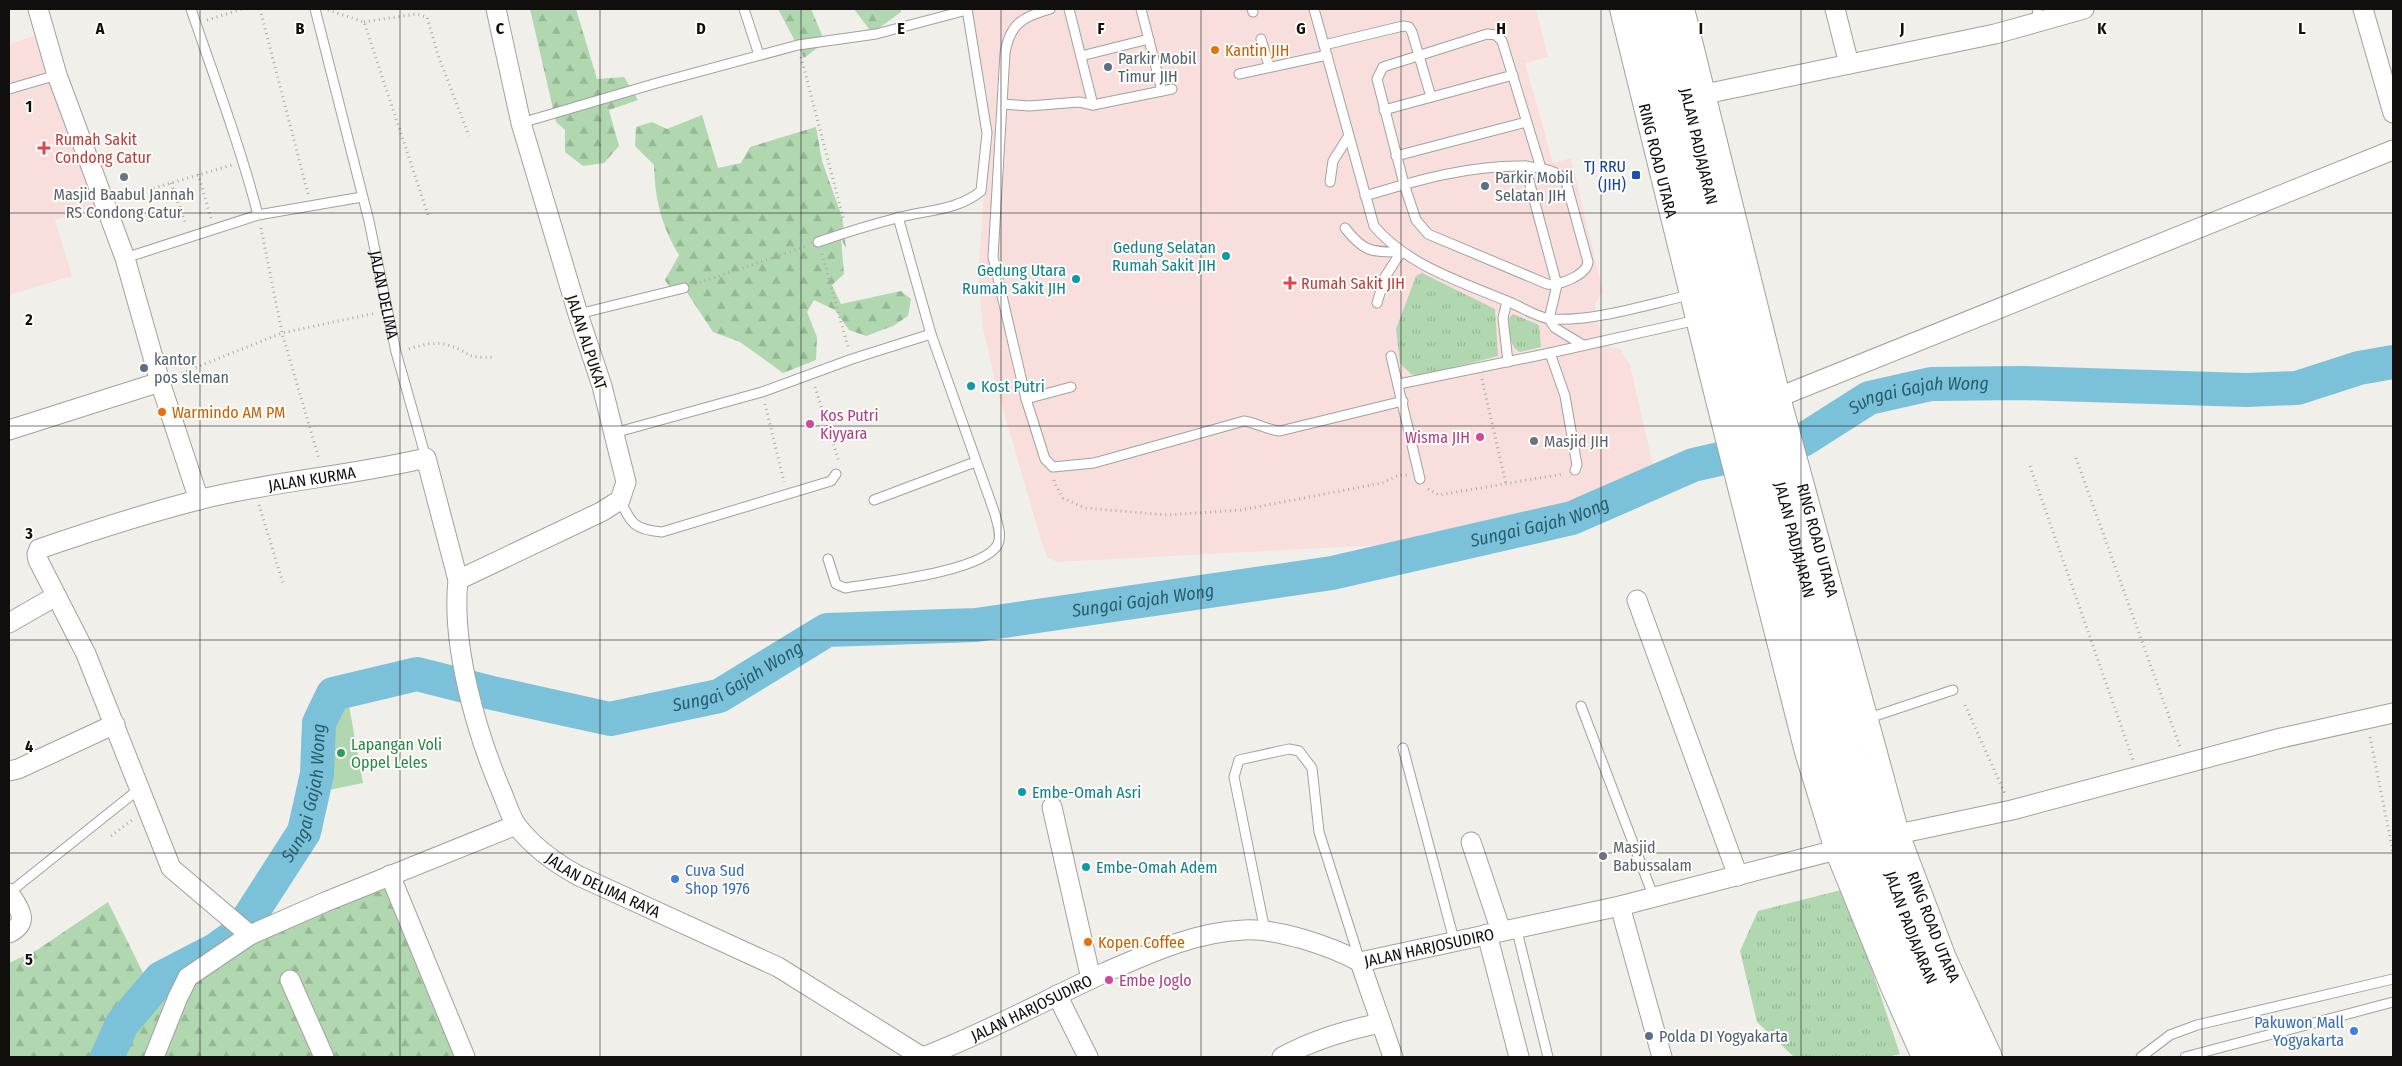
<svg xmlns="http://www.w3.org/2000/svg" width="2402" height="1066" font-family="'Fira Sans Condensed',sans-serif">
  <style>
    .medical { fill: #f9dede }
    .grass { fill: url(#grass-tufts) }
    .forest { fill: url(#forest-firs) }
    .garden { fill: #b0d7b0 }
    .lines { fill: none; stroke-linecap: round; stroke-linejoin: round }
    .river { stroke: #7ac1d9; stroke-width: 34 }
    .service-casing { stroke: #a2a19c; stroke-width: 11 }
    .minor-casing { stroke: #a2a19c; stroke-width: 21 }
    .tertiary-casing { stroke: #a2a19c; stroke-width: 24 }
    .trunk-casing { stroke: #a2a19c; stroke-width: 29 }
    .path { stroke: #adaca8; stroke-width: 3; stroke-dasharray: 1 4; stroke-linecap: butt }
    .service { stroke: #fff; stroke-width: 9 }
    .minor { stroke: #fff; stroke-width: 19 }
    .tertiary { stroke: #fff; stroke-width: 22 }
    .trunk { stroke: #fff; stroke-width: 28 }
    .grid { fill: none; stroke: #100f0e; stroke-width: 1; stroke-opacity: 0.55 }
    .food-dot { fill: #e8710a; stroke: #fefdf8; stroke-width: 2 }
    .service-dot { fill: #5c6f8a; stroke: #fefdf8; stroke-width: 2 }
    .health-dot { fill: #e0444e; stroke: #fefdf8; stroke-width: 2 }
    .transit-dot { fill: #1a4fb4; stroke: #fefdf8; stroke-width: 2 }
    .worship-dot { fill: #6b7280; stroke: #fefdf8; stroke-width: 2 }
    .culture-dot { fill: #0f9aa8; stroke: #fefdf8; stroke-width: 2 }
    .hotel-dot { fill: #d1479c; stroke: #fefdf8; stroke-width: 2 }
    .leisure-dot { fill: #2e9e5b; stroke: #fefdf8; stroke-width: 2 }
    .shop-dot { fill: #3f7fe0; stroke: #fefdf8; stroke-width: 2 }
    .labels { text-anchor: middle; stroke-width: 4; stroke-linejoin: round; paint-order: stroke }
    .food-label { font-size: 16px; fill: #c56008; stroke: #fefdf8; text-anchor: start }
    .service-label { font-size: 16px; fill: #4e5e75; stroke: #fefdf8; text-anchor: start }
    .health-label { font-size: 16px; fill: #be3a42; stroke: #fefdf8; text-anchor: start }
    .street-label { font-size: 16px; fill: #100f0e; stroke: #fefdf8 }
    .transit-label { font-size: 16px; fill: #164399; stroke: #fefdf8; text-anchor: end }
    .worship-label { font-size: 16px; fill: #5b616d; stroke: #fefdf8; text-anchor: start }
    .culture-label { font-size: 16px; fill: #0d838f; stroke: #fefdf8; text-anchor: start }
    .hotel-label { font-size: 16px; fill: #b23c85; stroke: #fefdf8; text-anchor: start }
    .leisure-label { font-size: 16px; fill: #27864d; stroke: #fefdf8; text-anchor: start }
    .shop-label { font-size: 16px; fill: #366cbe; stroke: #fefdf8; text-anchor: start }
    .water-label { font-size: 18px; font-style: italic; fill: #265e70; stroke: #fefdf8 }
    .grid-label { font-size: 16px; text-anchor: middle; font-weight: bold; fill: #100f0e; stroke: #fefdf8; stroke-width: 4; stroke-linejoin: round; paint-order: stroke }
  </style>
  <defs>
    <pattern id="grass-tufts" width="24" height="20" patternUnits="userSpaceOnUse" patternTransform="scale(1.25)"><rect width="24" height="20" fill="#b0d7b0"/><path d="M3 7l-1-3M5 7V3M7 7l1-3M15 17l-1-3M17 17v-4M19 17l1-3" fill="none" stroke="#96b796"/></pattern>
    <pattern id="forest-firs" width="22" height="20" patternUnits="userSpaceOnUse" patternTransform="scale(1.25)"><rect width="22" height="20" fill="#b0d7b0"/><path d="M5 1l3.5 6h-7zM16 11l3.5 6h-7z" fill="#96b796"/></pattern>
  </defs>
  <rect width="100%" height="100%" fill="#f1efea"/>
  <path class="medical" d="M971 9H1536L1548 57 1525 63 1553 163 1571 158 1603 292 1595 303 1596 315 1603 340 1611 347 1620 349 1630 365 1657 482 1553 536 1057 562 1048 558 1044 550 995 382 983 328 978 275 988 138V101Z
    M43 33 97 206 55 220 72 276 9 295V44Z"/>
  <path class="grass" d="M1422 273 1495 309 1498 356 1420 376 1411 374 1400 363 1396 329 1416 276Z
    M1513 314 1539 325 1541 347 1520 352C1508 346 1510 331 1509 318Z
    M1845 889 1900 1054 1886 1057H1794L1757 1022 1740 951 1758 911Z"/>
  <path class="forest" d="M530 9H576L597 79 624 77 638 100 609 110 619 146 604 163 583 166 565 152V130L556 122Z
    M778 9H811L825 42 804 58Z
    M854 9H901V12L872 33Z
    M702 115 718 168 741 163 750 147 816 127 822 161 842 217 846 248 841 239 844 274 832 285 841 304 901 291 911 299 908 316 893 326 866 336 849 330 835 310 814 300 807 312 817 337 816 360 783 373 740 342 713 332 684 288 674 294 665 280 679 255C661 225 655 199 654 165L635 146 636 127 652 122 667 129Z
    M387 881 458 1057H9V963L37 950 108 902 149 985 161 978 156 990 249 940Z"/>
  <path class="garden" d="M348 700 363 783 324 791V724L334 702Z"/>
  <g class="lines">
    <path class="river" id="s1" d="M107 1057 122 1024 161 978 215 950 239 933 304 832 317 774 319 723 333 694 417 674 492 693 610 719 719 696 827 630 976 625 1332 573 1572 518 1693 465 1803 440 1869 398 1931 384 2022 383 2246 390 2297 388 2359 368 2393 362"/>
    <g class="service-casing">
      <g id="service">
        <path d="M191 9C214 77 240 145 258 215"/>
        <path id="s2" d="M315 9 369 221 396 352 426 458"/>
        <path d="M744 9 759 55"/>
        <path d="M1050 9C1022 17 1010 24 1005 53L993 257 1026 399 1045 459 1053 467 1094 463 1244 421C1257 423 1267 430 1280 431L1403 401"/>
        <path d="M1069 9 1093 105"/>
        <path d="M1141 9 1162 91"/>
        <path d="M1252 9 1253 12"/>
        <path d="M1314 9 1374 226C1408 266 1462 282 1509 302 1522 307 1538 318 1551 319 1593 322 1649 304 1690 295"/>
        <path d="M2037 9 2040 21"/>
        <path d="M1261 39 1269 66"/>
        <path d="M1324 45 1403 26 1409 27 1412 32 1431 97"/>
        <path d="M1081 56 1149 39"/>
        <path d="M1239 74 1327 55"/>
        <path d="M9 89 57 75"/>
        <path d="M1003 104 1029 106 1079 102 1093 105 1172 89"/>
        <path d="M1384 110 1513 75"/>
        <path d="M521 123 657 83 798 45 876 34 967 10"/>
        <path d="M1396 156 1526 122"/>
        <path d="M1525 166C1539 168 1557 169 1566 182L1588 262C1587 275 1559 286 1547 284L1428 234 1416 220 1404 184 1377 79 1383 67 1487 34 1496 35 1502 41 1541 168"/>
        <path d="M1330 182 1333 161 1348 137"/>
        <path d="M1365 196C1418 180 1469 165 1525 166L1557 285 1549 319 1555 328 1583 345"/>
        <path d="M1345 228C1364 252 1370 252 1401 252"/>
        <path d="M818 242C844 233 870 225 897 218 925 210 957 211 981 191L987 133 967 9"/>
        <path d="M125 258 258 215 362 197"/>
        <path d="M1507 301 1503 318 1508 362"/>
        <path d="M1377 303 1385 277 1401 252"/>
        <path d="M578 314 684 288"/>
        <path d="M1550 353 1565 396 1577 465 1575 470"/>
        <path d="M1391 356 1420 479"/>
        <path d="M1399 384 1550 353 1697 320"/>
        <path d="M1026 399 1071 387"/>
        <path d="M614 433 762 392 852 359 931 334"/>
        <path d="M620 500C631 523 634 530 662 532L831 481 836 474"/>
        <path d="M874 500 975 462"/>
        <path d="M828 559 836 584 845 588C875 583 984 572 998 544 1002 534 997 523 995 514L931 334 898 217"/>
        <path d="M1581 706 1654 898"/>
        <path d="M1866 719 1953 690"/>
        <path d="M1403 748 1454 940"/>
        <path d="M9 893 139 789"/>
        <path d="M1516 927 1548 1057"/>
        <path d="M1265 931 1234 777 1239 760 1289 749 1299 751 1312 768 1319 832 1360 961"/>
        <path d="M2141 1057 2170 1035 2197 1025 2393 979"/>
        <path d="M2185 1057 2393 1002"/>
      </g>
    </g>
    <g class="minor-casing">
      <g id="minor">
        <path d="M38 9 57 75 125 258 160 382 199 500"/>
        <path d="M1835 9 1849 64"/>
        <path d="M2363 9 2393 113"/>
        <path d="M1705 94 1995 34 2084 9"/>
        <path d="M1779 397 2393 150"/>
        <path d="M9 430 160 382"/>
        <path d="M458 580 601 512 620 500 626 482 602 386 578 314 521 123 496 9"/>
        <path d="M1637 600 1738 876"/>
        <path d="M9 623 56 596"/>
        <path d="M9 771 18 769 115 724"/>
        <path d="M1052 807 1091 979"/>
        <path id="s3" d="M516 825 325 902 250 935 171 868 86 654 38 560 37 554 39 549C91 531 144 514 198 500 273 481 351 476 426 458L458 580C451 646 477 735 503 795 507 805 511 818 517 826 534 848 555 863 579 876L778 967 922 1057"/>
        <path d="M1898 834 2012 810 2281 738 2393 713"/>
        <path d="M1471 842 1501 931"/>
        <path d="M390 875 465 1057"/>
        <path d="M9 893C19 908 31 922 9 933"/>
        <path d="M1620 906 1662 1057"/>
        <path d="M1487 934 1519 1057"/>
        <path d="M1360 962 1393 1057"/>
        <path d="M290 980 324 1057"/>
        <path d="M1057 995 1088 1057"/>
        <path d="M154 1057 178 997 188 977 250 935"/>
        <path id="s4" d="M923 1057C986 1033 1045 1000 1106 972 1150 953 1195 932 1244 930 1277 928 1331 946 1360 962L1620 906 1836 850"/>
        <path d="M1282 1057C1313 1040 1346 1030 1381 1023"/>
      </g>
    </g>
    <g class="tertiary-casing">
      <g id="tertiary">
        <path id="s5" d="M1621 9 1716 396 1806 752 1836 850 1891 985 1923 1057"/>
        <path id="s6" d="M1683 9 1780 401 1898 834 1945 958 1991 1057"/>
      </g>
    </g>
    <g class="trunk-casing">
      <g id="trunk">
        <path d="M1643 9 1762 502 1838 796 1862 872 1902 974 1942 1057"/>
        <path id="s7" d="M1667 9 1755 385 1852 759 1904 912 1928 972 1968 1057"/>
      </g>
    </g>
    <path class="path" d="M260 9 308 194
      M328 10 364 22 429 218
      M207 20 242 9
      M364 22 416 14 427 17 438 55 469 136
      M801 57 844 221
      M198 174 211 218
      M171 183 186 225
      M120 198 232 165
      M261 228 282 333 319 459
      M822 254 848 347
      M695 284 807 246
      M409 349C421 345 436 341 448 345 471 352 464 359 493 357
      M177 375 282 333 376 313
      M1482 379 1506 484
      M815 387 839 462
      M765 404 784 482
      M2076 458 2180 747
      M2030 466 2133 760
      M1054 480 1055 484 1063 498 1085 508 1167 515 1241 510 1382 483 1399 475H1407
      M1428 489 1439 495 1563 474
      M259 505 283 583
      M1965 705 2005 794
      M2370 737 2393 852
      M111 836 132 820"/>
    <use href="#service" class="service"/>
    <use href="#minor" class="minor"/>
    <use href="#tertiary" class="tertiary"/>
    <use href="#trunk" class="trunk"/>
  </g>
  <path class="grid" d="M200 9V1057M400 9V1057M600 9V1057M801 9V1057M1001 9V1057M1201 9V1057M1401 9V1057M1601 9V1057M1801 9V1057M2002 9V1057M2202 9V1057M9 213H2393M9 426H2393M9 640H2393M9 853H2393"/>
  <g class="food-dot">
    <circle cx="1215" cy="50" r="5"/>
    <circle cx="162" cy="412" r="5"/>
    <circle cx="1088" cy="942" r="5"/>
  </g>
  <g class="service-dot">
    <circle cx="1108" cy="67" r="5"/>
    <circle cx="1485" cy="186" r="5"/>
    <circle cx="144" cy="368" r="5"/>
    <circle cx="1649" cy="1036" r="5"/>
  </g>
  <g class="health-dot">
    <path d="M41.5 140.5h5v5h5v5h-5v5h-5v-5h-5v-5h5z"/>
    <path d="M1287.5 275.5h5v5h5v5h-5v5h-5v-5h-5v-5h5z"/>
  </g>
  <rect class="transit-dot" x="1631" y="170" width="10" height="10" rx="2.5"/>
  <g class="worship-dot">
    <circle cx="124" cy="177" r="5"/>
    <circle cx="1534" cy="441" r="5"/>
    <circle cx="1603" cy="856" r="5"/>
  </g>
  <g class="culture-dot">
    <circle cx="1226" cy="256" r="5"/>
    <circle cx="1076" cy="279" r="5"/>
    <circle cx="971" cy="386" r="5"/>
    <circle cx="1022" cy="792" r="5"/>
    <circle cx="1086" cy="867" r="5"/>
  </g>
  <g class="hotel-dot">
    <circle cx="810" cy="424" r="5"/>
    <circle cx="1480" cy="437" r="5"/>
    <circle cx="1109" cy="980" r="5"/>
  </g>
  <circle class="leisure-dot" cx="341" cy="753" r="5"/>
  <g class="shop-dot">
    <circle cx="675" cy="879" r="5"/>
    <circle cx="2354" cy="1031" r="5"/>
  </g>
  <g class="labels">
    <g class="food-label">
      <text x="1225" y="56">Kantin JIH</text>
      <text x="172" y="418">Warmindo AM PM</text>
      <text x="1098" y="948">Kopen Coffee</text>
    </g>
    <g class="service-label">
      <text x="1118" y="64">Parkir Mobil<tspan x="1118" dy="18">Timur JIH</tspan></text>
      <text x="1495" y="183">Parkir Mobil<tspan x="1495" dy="18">Selatan JIH</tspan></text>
      <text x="154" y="365">kantor<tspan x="154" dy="18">pos sleman</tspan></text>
      <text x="1659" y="1042">Polda DI Yogyakarta</text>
    </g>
    <g class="health-label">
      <text x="55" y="145">Rumah Sakit<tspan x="55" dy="18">Condong Catur</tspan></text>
      <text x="1301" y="289">Rumah Sakit JIH</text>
    </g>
    <g class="street-label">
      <text dy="6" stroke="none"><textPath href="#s7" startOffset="141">JALAN PADJAJARAN</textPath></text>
      <text dy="6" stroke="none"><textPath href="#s5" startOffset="156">RING ROAD UTARA</textPath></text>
      <text dy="6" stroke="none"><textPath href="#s2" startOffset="294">JALAN DELIMA</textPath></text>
      <text transform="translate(587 342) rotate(72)" y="6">JALAN ALPUKAT</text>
      <text dy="6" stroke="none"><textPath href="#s3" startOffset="1021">JALAN KURMA</textPath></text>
      <text dy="6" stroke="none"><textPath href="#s6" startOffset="548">RING ROAD UTARA</textPath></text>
      <text dy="6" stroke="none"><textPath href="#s7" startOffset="546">JALAN PADJAJARAN</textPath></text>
      <text dy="6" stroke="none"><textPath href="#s3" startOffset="1625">JALAN DELIMA RAYA</textPath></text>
      <text dy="6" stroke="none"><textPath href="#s7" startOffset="951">JALAN PADJAJARAN</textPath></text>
      <text dy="6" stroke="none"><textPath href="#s6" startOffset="952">RING ROAD UTARA</textPath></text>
      <text dy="6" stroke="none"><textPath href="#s4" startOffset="539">JALAN HARJOSUDIRO</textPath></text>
      <text dy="6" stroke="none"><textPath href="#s4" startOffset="119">JALAN HARJOSUDIRO</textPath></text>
    </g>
    <g class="transit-label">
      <text x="1626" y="172">TJ RRU<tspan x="1626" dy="18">(JIH)</tspan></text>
    </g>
    <g class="worship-label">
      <text x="124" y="200" text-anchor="middle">Masjid Baabul Jannah<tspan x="124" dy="18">RS Condong Catur</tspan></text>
      <text x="1544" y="447">Masjid JIH</text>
      <text x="1613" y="853">Masjid<tspan x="1613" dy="18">Babussalam</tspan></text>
    </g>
    <g class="culture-label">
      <text x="1216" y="253" text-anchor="end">Gedung Selatan<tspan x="1216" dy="18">Rumah Sakit JIH</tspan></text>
      <text x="1066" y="276" text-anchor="end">Gedung Utara<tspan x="1066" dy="18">Rumah Sakit JIH</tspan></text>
      <text x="981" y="392">Kost Putri</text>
      <text x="1032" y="798">Embe-Omah Asri</text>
      <text x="1096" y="873">Embe-Omah Adem</text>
    </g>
    <g class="hotel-label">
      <text x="820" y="421">Kos Putri<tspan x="820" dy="18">Kiyyara</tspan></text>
      <text x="1470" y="443" text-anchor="end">Wisma JIH</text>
      <text x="1119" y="986">Embe Joglo</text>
    </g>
    <g class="leisure-label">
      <text x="351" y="750">Lapangan Voli<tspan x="351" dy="18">Oppel Leles</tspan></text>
    </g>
    <g class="shop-label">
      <text x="685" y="876">Cuva Sud<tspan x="685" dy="18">Shop 1976</tspan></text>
      <text x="2344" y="1028" text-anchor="end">Pakuwon Mall<tspan x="2344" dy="18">Yogyakarta</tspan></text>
    </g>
    <g class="water-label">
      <text dy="6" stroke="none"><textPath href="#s1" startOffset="2100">Sungai Gajah Wong</textPath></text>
      <text dy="6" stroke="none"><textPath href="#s1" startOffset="1695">Sungai Gajah Wong</textPath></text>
      <text dy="6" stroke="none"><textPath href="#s1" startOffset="1290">Sungai Gajah Wong</textPath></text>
      <text dy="6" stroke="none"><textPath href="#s1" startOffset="870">Sungai Gajah Wong</textPath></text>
      <text dy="6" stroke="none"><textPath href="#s1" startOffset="345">Sungai Gajah Wong</textPath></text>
    </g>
  </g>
  <g class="grid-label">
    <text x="100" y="34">A</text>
    <text x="300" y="34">B</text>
    <text x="500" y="34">C</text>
    <text x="701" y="34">D</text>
    <text x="901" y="34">E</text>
    <text x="1101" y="34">F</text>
    <text x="1301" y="34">G</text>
    <text x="1501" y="34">H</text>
    <text x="1701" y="34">I</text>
    <text x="1902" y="34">J</text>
    <text x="2102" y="34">K</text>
    <text x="2302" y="34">L</text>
    <text x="29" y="112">1</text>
    <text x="29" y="325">2</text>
    <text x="29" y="539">3</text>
    <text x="29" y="752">4</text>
    <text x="29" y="965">5</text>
  </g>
  <rect width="2402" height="1066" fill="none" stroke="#100f0e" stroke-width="20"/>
</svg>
